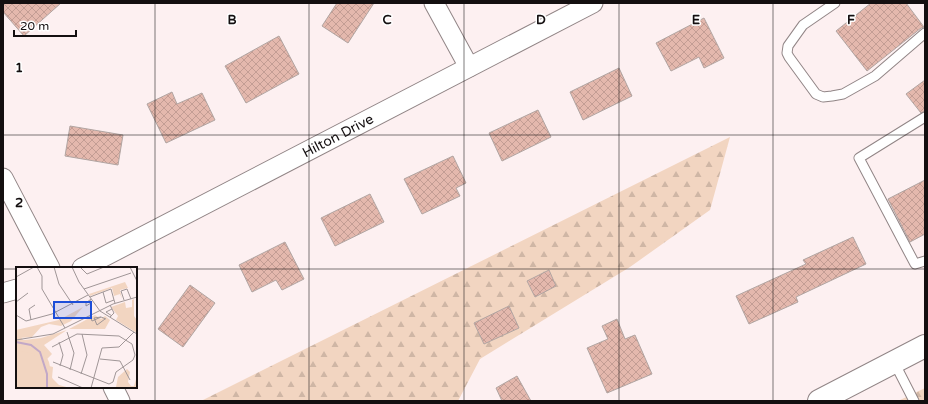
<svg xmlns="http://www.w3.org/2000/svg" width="928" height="404" font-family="'Varela Round',sans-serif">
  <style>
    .forest { fill: url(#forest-firs) }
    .building { fill: url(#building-cross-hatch); stroke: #b1a5a2 }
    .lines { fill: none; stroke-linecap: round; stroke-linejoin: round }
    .service-casing { stroke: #918586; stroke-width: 11 }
    .minor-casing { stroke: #918586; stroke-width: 21 }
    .primary-casing { stroke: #918586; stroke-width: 24 }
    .service { stroke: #fff; stroke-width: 9 }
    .minor { stroke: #fff; stroke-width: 19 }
    .primary { stroke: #fff; stroke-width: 22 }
    .grid { fill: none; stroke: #140f10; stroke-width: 1; stroke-opacity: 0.55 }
    .labels { text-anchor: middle; stroke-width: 3; stroke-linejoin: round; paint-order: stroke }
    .street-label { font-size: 14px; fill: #140f10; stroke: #fff }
    .inset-river { fill: none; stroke: #c2a8c7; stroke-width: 2 }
    .inset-road { fill: none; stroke: #a09697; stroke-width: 1 }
    .view { fill: #1d4ed8; fill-opacity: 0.15; stroke: #1d4ed8; stroke-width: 2 }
    .inset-edge { fill: none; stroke: #140f10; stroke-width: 2 }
    .grid-label { font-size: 13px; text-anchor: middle; font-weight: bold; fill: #140f10; stroke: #fff; stroke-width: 3; stroke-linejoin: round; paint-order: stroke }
  </style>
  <defs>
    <pattern id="forest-firs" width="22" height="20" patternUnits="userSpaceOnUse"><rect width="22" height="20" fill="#f2d5c1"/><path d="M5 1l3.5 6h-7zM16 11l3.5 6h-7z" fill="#cfb6a5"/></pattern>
    <pattern id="building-cross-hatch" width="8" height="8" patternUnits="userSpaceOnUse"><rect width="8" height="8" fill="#e4b8ad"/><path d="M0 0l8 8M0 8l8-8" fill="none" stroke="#c39d94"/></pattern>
  </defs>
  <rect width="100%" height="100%" fill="#fdf0f1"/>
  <path class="forest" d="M730 137 710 210 630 267 480 359 458 401H201Z
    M925 388V401H898Z"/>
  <path class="building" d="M3 3H61L24 36 3 12Z
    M337 3H374L348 43 322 26Z
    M871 3H906L924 27 921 28 867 71 836 31Z
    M704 18 724 58 704 68 699 57 671 71 656 43Z
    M279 36 299 74 246 103 225 66Z
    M619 68 632 96 583 120 570 92Z
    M925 80V111L921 113 906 94Z
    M172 92 177 104 202 93 215 120 166 143 147 104Z
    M538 110 551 137 502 161 489 133Z
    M70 126 123 135 118 165 65 156Z
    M453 156 466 183 456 188 460 196 422 214 404 179Z
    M925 180V234L910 242 888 199Z
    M370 194 384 222 335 246 321 218Z
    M853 237 866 264 796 297 798 302 749 324 736 296 806 264 803 260Z
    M285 242 304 279 282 290 276 280 252 292 239 265Z
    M549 270 556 286 535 297 527 281Z
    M190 285 215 303 183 347 158 329Z
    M509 306 519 328 484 344 474 323Z
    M617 319 625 339 635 335 652 374 607 393 587 348 608 339 602 326Z
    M517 376 531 401H502L496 388Z"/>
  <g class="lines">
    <g class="service-casing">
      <path id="service" d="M835 3 803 25 788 46 787 53 789 57 816 94 823 97 832 96 843 94 875 76 925 33
        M925 117 859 158 915 264 925 261
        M894 362 914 401"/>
    </g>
    <g class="minor-casing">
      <g id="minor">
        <path d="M434 3 469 67"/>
        <path d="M3 178 50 268"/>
        <path id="s1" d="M82 268 593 3"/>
        <path d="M3 293 17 289"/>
        <path d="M113 387 120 401"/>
      </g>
    </g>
    <g class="primary-casing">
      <path id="primary" d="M819 401 925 346"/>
    </g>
    <use href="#service" class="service"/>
    <use href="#minor" class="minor"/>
    <use href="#primary" class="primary"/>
  </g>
  <path class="grid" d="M155 3V401M309 3V401M464 3V401M619 3V401M773 3V401M3 135H925M3 269H17M136 269H925"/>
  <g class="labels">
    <g class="street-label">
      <text dy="5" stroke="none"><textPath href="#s1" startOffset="288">Hilton Drive</textPath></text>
    </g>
  </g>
  <g transform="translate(16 267)">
    <rect width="121" height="121" fill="#fdf0f1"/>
    <path d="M109 15 112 21 104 23 106 32 104 27 98 29 96 21 74 29 73 27ZM118 32V49L121 53V66L100 53 102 49 95 40 109 35 110 41 116 40V33ZM67 40 55 54 45 59 33 57 25 60 16 70 3 71 0 63 43 53ZM79 48 85 52 89 49 94 53 89 62H53ZM51 63 28 78 36 87 31 92 33 99 37 100 36 111 43 118 54 121H0V74L25 71ZM111 102 114 105 112 115 115 119H118L121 109V121H97L100 120 102 110Z" fill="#f2d5c1"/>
    <path d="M0 63 7 73 24 77 33 95 38 120 30 121 25 117 18 87 0 83Z" fill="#f2d5c1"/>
    <path class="inset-river" d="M0 75 15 78 24 85 31 107V121"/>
    <path class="inset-road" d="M21 0 26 9V22L49 61M38 0 43 17 57 38M56 0 63 15 84 44 121 67M64 0 71 7 88 0M114 0 121 14M0 10 18 0M68 22 115 6M87 25 95 22 98 33M74 30 87 25 90 36 98 33 99 36M74 33 75 36 70 39V36L75 32M108 33 105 24 111 22 115 32M0 35 12 26M121 37V52M94 38 98 46 94 50M0 48 10 54 36 47 72 28M74 49 76 54 85 50 90 52M96 49 90 45 96 42M85 50 78 51 81 58 89 52M15 53 13 42 19 38M51 65 58 86 54 103M0 73 37 67 97 37 121 30M43 75 47 88 44 99M36 80 61 67 103 69 116 77 119 88 117 93 100 105 97 115 93 117 37 95M84 92 104 94 114 113M65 107 71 88 66 67M42 110 67 121M75 121 86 81 103 80 118 65"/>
    <path class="view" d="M38 35H75V51H38Z"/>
    <rect width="121" height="121" class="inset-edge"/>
  </g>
  <g class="grid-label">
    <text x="232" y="24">B</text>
    <text x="387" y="24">C</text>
    <text x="541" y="24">D</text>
    <text x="696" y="24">E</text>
    <text x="851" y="24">F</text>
    <text x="19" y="72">1</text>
    <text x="19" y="207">2</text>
  </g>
  <rect width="928" height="404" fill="none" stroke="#140f10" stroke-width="8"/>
  <path d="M14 30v6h62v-6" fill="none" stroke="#140f10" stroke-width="2"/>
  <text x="20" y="30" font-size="12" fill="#140f10" stroke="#ffffff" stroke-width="3" paint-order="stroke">20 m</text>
</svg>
